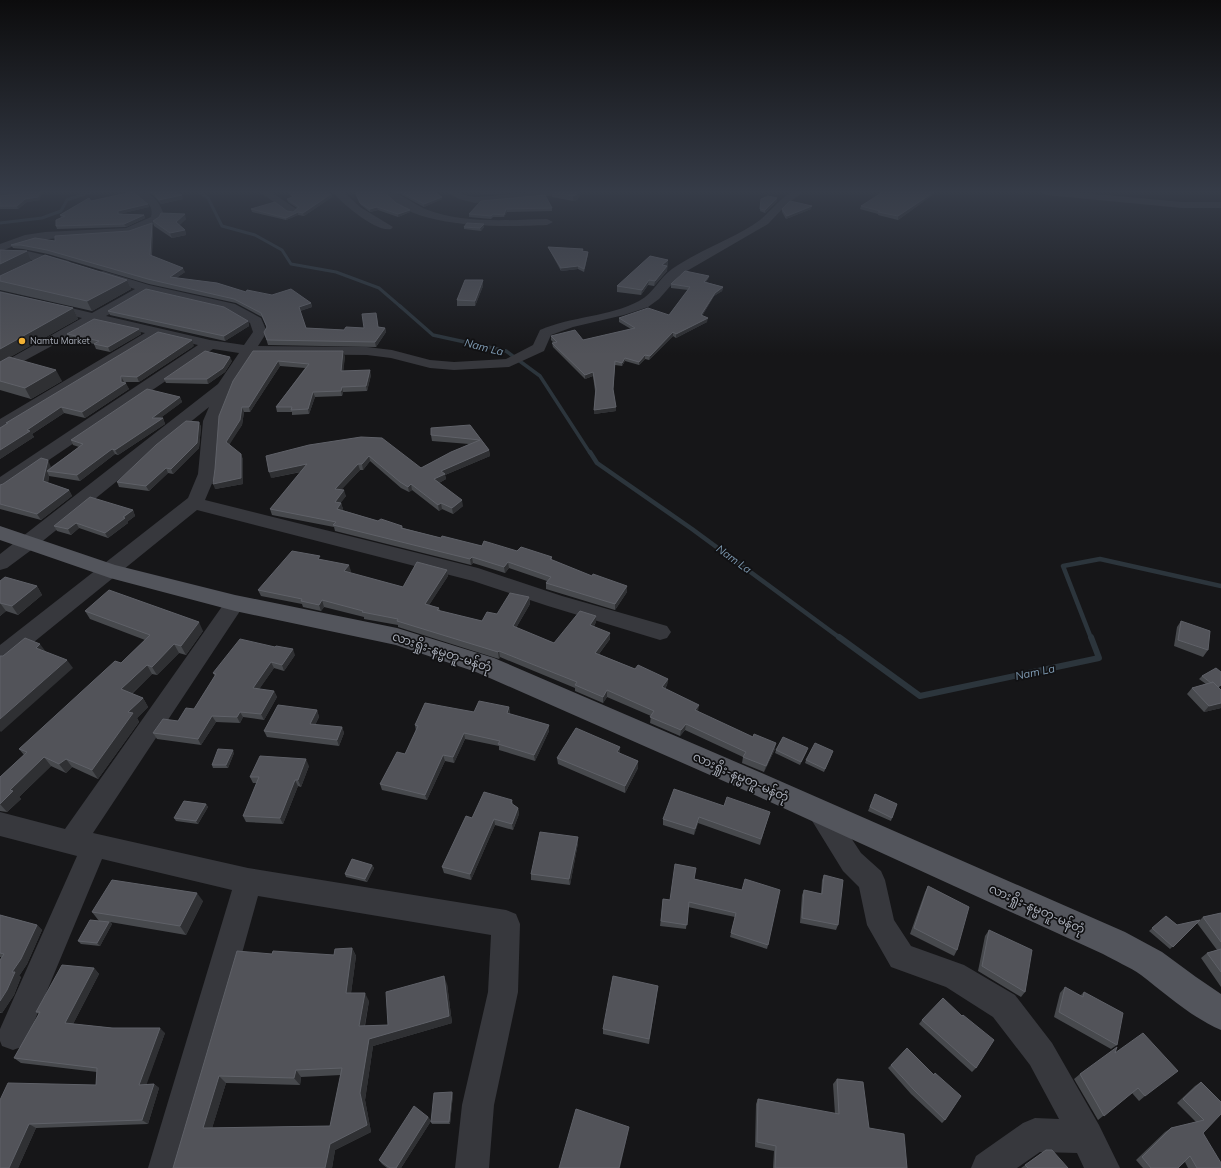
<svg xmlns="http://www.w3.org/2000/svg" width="1221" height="1168" font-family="Mulish,'Noto Sans Myanmar',sans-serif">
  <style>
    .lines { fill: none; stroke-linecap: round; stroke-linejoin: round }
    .stream-far3 { stroke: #2c353c; stroke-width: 3 }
    .stream-far2 { stroke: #2c353c; stroke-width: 3.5 }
    .stream-far1 { stroke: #2c353c; stroke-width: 4.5 }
    .stream { stroke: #2c353c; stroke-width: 6 }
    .minor { fill: #37383d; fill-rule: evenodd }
    .major { fill: #53555c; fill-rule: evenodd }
    .wall { fill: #47494d; fill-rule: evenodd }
    .shaded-wall { fill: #2f3033 }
    .building { fill: #525359; stroke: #5f6168; fill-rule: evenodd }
    .poi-dot { fill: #f2b134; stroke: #111113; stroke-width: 1.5 }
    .labels { text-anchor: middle; stroke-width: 3.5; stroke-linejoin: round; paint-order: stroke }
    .far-poi-label { font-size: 9px; fill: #a8adb8; stroke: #111113; text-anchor: start }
    .water-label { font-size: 11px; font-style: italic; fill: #7f9bb3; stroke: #111113 }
    .near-street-label { font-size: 12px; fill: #a8adb8; stroke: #111113 }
  </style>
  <rect width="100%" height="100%" fill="#161618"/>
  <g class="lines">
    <path class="stream-far3" d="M200 192 208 198 222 226 255 235 282 250 291 264 336 272 379 288 401 307
      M0 223 42 218 61 211 67 200 90 192"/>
    <path class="stream-far2" d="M400 306 433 335 506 351 540 376 590 453"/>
    <path class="stream-far1" d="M590 452 597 463 692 529 840 638
      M1091 638 1063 566 1100 559 1221 586"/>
    <path class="stream" d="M839 637 920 696 1099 658 1091 637"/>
    <path class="minor" d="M0 192H28L23 195 0 197Z
      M134 192C150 190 157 198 163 212L160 221C149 227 138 233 126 234 84 240 44 233 4 250H23L69 261 71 264 65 268 23 258H0V244L25 235 45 232 126 228 151 217C155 202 141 201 134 192Z
      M259 192H271L298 210 293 213 289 212Z
      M333 192H344L360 207 393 227 391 229C377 233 341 203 333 192Z
      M384 192C398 190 411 203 425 209 462 224 508 220 547 219L553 222 547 225C504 227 412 230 384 192Z
      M447 192C458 190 466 197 477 197 505 196 535 188 563 192L558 195 475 203 459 199Z
      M792 192H803L787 204 768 224 680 275 659 299 648 307 624 315 573 327 551 335 544 351 509 367 454 370 430 368 391 358 367 355 252 354 233 385 219 421 216 474 205 500 478 568 562 596 667 626 671 632 667 638 660 640 548 606 473 581 197 510 8 663 0 665V645L188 498 198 474 203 421 209 407 34 548 7 568 0 570V554L218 384 239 353 213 349 6 489 0 490V477L198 345 160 336 6 429 0 431V419L145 333 96 322 0 374V364L82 318 0 299V291L92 313 135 289 99 278 97 275 99 272 103 271 149 285 235 304 261 318 267 332 258 346 367 347 392 350 430 360 454 362 506 359 533 345 540 330C572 316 609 317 639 301 654 293 659 278 672 269 699 250 734 239 760 220 771 211 778 200 792 192ZM148 292 226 310 250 323 253 332 244 345 210 340 106 316Z
      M1041 192H1074L1182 202H1221V208H1182L1046 195Z
      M235 596 242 598 245 603 242 608 93 833 248 868 506 910 516 914 520 924 518 992 494 1105 489 1168H455L462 1105 488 992 491 935 258 896 182 1168H148L232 890 102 859 24 1046 13 1050 2 1046 0 1041V1029L77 856 0 836V812L65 829 228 598Z
      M819 800 828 803 861 853 881 871 885 880 894 920 911 946 964 965 1015 995 1052 1043 1099 1125 1120 1168H1084L1077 1153 1040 1152 1017 1168H971L976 1156 1023 1123 1035 1118 1059 1119 1030 1065 993 1017 946 987 891 967 867 925 859 887 843 871 806 811 810 803Z"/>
    <path class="major" d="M0 526 115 565 235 595 397 628 494 658 764 774 1125 932 1162 952 1196 977 1221 994V1030C1191 1017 1167 995 1141 975 1130 967 1115 961 1103 954L744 790 476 672 396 645 235 611 110 578 0 540Z"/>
  </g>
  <path class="wall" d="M147 192H174L183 199 161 204 153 195Z
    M288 192H328L331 194 332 197 304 216 298 215 286 220 252 212 251 209 287 211 293 212 297 208 288 202 287 199 292 197Z
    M355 192H384L396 203 410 210V212L398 217 378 210 370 212 361 205Z
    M390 192H435L442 197V199L424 207 400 194Z
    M552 192H582L577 200 573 201 552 197Z
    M934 194 898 220 878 215V214L860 209 861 206Z
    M0 196 40 200 27 202 18 209H0Z
    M761 199 777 201 765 213 760 211Z
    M91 201 148 204 149 207 119 214 144 215 145 218 126 227 57 229 56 226 61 217 60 215Z
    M481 201 552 208V211L507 212 504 217H493L491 219 469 217V214Z
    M782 209H811L786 219 782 212Z
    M186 219 179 225 185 230 186 235 172 238 154 226 153 221Z
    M484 224V227L481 231 464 229V227Z
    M153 226 152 256 185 272 176 278 246 292 311 303 312 307 300 311 306 328 344 330 364 328 377 317 378 327 385 328 386 332 376 347 268 345 264 332 267 328 262 317 236 303 149 284 48 254 23 249 13 248 11 245 55 241 129 231Z
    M548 247 588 254 584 272 578 269 561 271 549 249Z
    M0 250 31 261 9 272 127 280 131 289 92 311 0 290Z
    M668 260 667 271 654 286 648 285 641 295 617 292V286Z
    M709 276 708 279 706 282 723 287 722 291 714 296 702 316 707 322 676 338 673 336 649 360 645 359 639 365 625 361 622 366 615 365 613 390 616 411 594 414 595 391 593 376 585 379 553 347 552 343H554L551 340V336L583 340 631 329 619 322V318L669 315 688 290 671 288V284Z
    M483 286 475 306H457V300Z
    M0 292 73 308 78 319 10 357 62 381 31 399 0 390Z
    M108 311 248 321 249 326 225 341 110 315Z
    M139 329 141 334 110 352 96 349 94 344 69 338 67 334Z
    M194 346 139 382H124L129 389 85 418 64 413 32 434 34 437 0 459V428L7 424 6 423Z
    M253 351 345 356 343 371 371 375 367 391 343 392 342 396 315 397 309 414 292 415V412H277L276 407 305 368 280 366 250 412H244L242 425 229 444 243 459V484L215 489Z
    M232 361 225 372 208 384 166 383 164 379Z
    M180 397 182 402 160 418H163L165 424 118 455 115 454 80 481 49 476 48 483 69 490 72 496 41 520 0 509V485L51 467 79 447 73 445 71 440Z
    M199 422 201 427 199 448 173 474 168 473 149 491 119 487 117 482Z
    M470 425 489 450 490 456 445 475 446 479 439 483 463 506 453 514 442 509 439 511 412 490 409 492 401 488 370 461 363 470H360L341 490 346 496 340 503H341L343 509 342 510 378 521 402 526 403 528 441 538 482 546 552 557V560L627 592 615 610 546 589V583L547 581 509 568 505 573 473 563 471 565 335 531 334 527 272 515 270 509 301 472 271 478 361 437 421 468 469 444 432 441 431 435Z
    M133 510 135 516 127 522 128 523 108 538 79 528 71 535 57 531 54 526Z
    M322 560 351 571 349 573 403 587 447 570 448 576 429 605 439 608 440 611 482 621 497 614 529 597 530 604 516 628 554 643 596 616V622L594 626 610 639 599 654 635 669 668 679 667 685 665 689 698 712 775 749 764 772 742 763 743 757 685 730 680 736 650 723 651 716 607 697 603 703 575 691V688L500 657 499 659 398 627V625L364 619V617L324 607 321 611 303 607 302 604 261 596 258 590Z
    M0 581 37 586 42 595 18 615 6 611 0 616Z
    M85 611 203 631 186 655 179 653 157 675 152 674 132 694 143 698 148 707 137 718 139 722 98 779 72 767 66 773 51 766 19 797 21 799 7 812 0 811V777L24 755 19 749 121 663 145 640 90 619Z
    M1181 621 1208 650 1203 657 1174 646 1177 627Z
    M295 655 284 671 274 668 259 689 274 691 277 697 264 720 243 717 240 723 216 722 201 745 157 739 153 733 178 721 194 709 215 676 213 673Z
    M1202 676 1221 690V708L1204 712 1187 694 1192 688 1206 684 1199 679Z
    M509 707 510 714 549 725V731L535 761 499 750V746L465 739 454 763 445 761 427 800 382 790 380 784 405 754 416 731 415 725 474 712Z
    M317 710 319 717 315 725 342 727 344 733 339 746 267 737 264 731Z
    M776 750 807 751 800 765 775 753Z
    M234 753 228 768H213L212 765Z
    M620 754 638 761V768L625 793 558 764 557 758Z
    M832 754 824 772 805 763 806 760Z
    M309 766 301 787 298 786 283 824 246 822 243 816 257 783H253L250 777Z
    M875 794 892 818 891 821 868 811Z
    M512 800 513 805 518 808 519 814 513 830 495 825 471 880 444 873 442 867 472 818Z
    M206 804 208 807 198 824 176 821 174 818Z
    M724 806 768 818 760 845 698 823 694 835 663 825V819Z
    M578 843 570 885 531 880V874Z
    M372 865 374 868 367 882 346 877 345 874Z
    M824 875 838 925 836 930 800 923 802 895 804 890 821 894 822 880Z
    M695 879 742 890 768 945 767 949 730 937 735 917 688 907 686 929 660 926 663 899 670 900Z
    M928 886 957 950 954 956 910 934 925 892Z
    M203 901 186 935 110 922 112 924 100 946 81 944 78 941 99 921 92 912Z
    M1221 913V987L1201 958 1207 953 1217 950 1197 923 1170 949 1149 931 1166 916 1177 925 1200 920 1203 917Z
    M0 915 37 925 42 930 27 964 19 976 21 977 14 995 2 1013H0V960L2 957H0Z
    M989 930 1025 992 1021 997 978 971 985 936Z
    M352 948 356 956 351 993 369 1001 365 1026 388 1025 447 984 452 1023 373 1046 365 1100 371 1132 335 1150 332 1168H173L272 954 334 955ZM341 1075 330 1126 212 1128 226 1083 300 1085 301 1077Z
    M94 968 99 974 73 1024 165 1033 146 1084H154L159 1088 148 1124 36 1128 18 1168 0 1100 96 1085 97 1072 21 1063 14 1058 39 1014 36 1012Z
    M658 986 649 1044 603 1034V1029Z
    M1065 987 1080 996 1084 992 1117 1045 1111 1049 1054 1017 1060 993Z
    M962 1016 976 1068 972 1072 919 1024 922 1020Z
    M1115 1053 1145 1096 1139 1101 1132 1093 1098 1120 1074 1079 1080 1074Z
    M891 1065 945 1120 942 1123 911 1094 888 1068Z
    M837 1079 869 1128 907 1168H773L774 1151 755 1147 756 1104 758 1099 835 1114 833 1084Z
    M1201 1082 1221 1102 1203 1133 1221 1168H1188L1185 1162 1178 1168H1143L1136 1160 1165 1132 1171 1128 1196 1122 1177 1103 1195 1086Z
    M452 1092 453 1094 450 1124H432L431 1122Z
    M428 1117 431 1121 401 1168H387L382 1164 379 1160Z
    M1046 1150 1068 1168H1021Z"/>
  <path class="shaded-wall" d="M40 192H42L40 200 27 202 18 209 17 206 25 199Z
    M481 192H527L482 195Z
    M579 192H582L577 200 573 201V196Z
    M934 192H935L934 194 898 220V216Z
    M331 194 332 197 304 216 303 213Z
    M182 195 183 199 161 204 159 200Z
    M442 197V199L424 207V204Z
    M777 198V201L765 213V210Z
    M148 204 149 207 119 214V217L118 211Z
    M812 206 811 209 786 219 787 216Z
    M377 207 378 210 370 212V209Z
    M506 209 507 212 504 217V215Z
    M410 210V212L398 217V214Z
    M298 212V215L286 220V218Z
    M185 214 186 219 178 227 176 222Z
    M144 215 145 218 126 227 124 224Z
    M152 223 153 226 151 259 150 255Z
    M484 224V227L481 231 480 228Z
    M185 230 186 235 172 238 170 233Z
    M27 251 31 261 0 276V264Z
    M588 252V254L584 272V269Z
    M668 260V265L662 270V265Z
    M578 266V269L561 271V268Z
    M667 266V271L654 286 655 281Z
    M183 268 185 272 172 281 170 277Z
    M709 276 708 279 703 285 704 282Z
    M127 280 131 289 92 311 87 301Z
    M483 280V286L475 306V301Z
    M649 280 648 285 641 295 642 290Z
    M723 287 722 291 714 296 700 319 701 315 715 293Z
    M311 303 312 307 300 311 299 307Z
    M73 308 78 319 0 363V349Z
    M708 318 707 322 676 338V334Z
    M248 321 249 326 225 341 224 336Z
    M385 328 386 332 376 347 375 342Z
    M139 329 141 334 110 352 108 347Z
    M673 332V336L649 360 650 356Z
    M192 340 194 346 139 382 137 377Z
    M343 351 345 356 343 376 341 371Z
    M645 355V359L639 365V362Z
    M230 357 232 361 225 372 208 384 207 379Z
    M625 358V361L622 366V363Z
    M278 361 280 366 250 412 249 407Z
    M56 370 62 381 31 399 25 388Z
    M370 370 371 375 367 391 366 386Z
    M593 372V376L585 379V375Z
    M121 376 124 382V385L126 383 129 389 85 418 82 412 121 382Z
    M342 387 343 392 342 396 341 391Z
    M313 392 315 397 309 414 308 409Z
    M180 397 182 402 154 423 152 418Z
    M61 407 64 413 32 434 34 437 0 459V450L27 430Z
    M242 407 244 412 242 425 228 447 226 442Z
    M616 407V411L594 414V410Z
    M163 418 165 424 118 455 115 450Z
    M199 422 201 427 199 448 173 474 171 469Z
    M112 449 115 454 80 481 77 475Z
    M489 450 490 456 445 475 446 479 435 485 434 479 441 471Z
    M241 454 243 459V484L215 489 213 484Z
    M369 456 370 461 363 470 362 464Z
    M48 460 51 467 47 471 49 476 47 487 43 481Z
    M307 464 309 470 271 478 269 472Z
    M358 464 360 470 336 495 335 489Z
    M166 468 168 473 149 491 146 486Z
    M411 484 412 490 409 492 408 487Z
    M69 490 72 496 41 520 37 514Z
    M344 490 346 496 337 508 335 502Z
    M462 500 463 506 453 514 452 508Z
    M341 503 343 509 338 515 337 509Z
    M441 503 442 509 439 511 438 505Z
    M133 510 135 516 127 522 128 523 108 538 105 533Z
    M76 523 79 528 71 535 68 529Z
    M472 557 473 563 471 565 470 559Z
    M508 562 509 568 505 573 504 567Z
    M349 565 351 571 346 578 344 571Z
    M447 570 448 576 426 610 425 604Z
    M37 586 42 595 18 615 12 606Z
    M627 586V592L615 610V604Z
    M529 597 530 604 513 633V626Z
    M322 600 324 607 321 611 319 605Z
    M0 603 6 611 0 616Z
    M596 616V622L591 631 590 625Z
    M199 622 203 631 186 655 181 646Z
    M610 633V639L595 659V653Z
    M40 644 46 652 36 648Z
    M174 644 179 653 157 675 152 667Z
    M293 649 295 655 284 671 282 665Z
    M499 651 500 657 499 659 498 652Z
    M67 660 73 668 1 732 0 731V719Z
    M271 662 274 668 256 694 253 688Z
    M147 665 152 674 127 698 121 689Z
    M668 679 667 685 661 693 662 687Z
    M607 690V697L603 703V697Z
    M274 691 277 697 264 720 261 714Z
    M143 698 148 707 137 718 139 722 98 779 92 770 128 712Z
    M1221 703V708L1204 712 1209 706Z
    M699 705 698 712 695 710Z
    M509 707 510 713 508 719 507 713Z
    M317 710 319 717 312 731 310 724Z
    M240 712 243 717 240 723 237 717Z
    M212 716 216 722 201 745 198 739Z
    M686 724 685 730 680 736 681 730Z
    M549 725V731L535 761 534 755Z
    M342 727 344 733 339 746 337 740Z
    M464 733 465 739 454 763 453 757Z
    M776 743 775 749 764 772 766 766Z
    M620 747V754L617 752Z
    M233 750 234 753 228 768 226 765Z
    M443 755 445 761 427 800 425 795Z
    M44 757 51 766 19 797 21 799 7 812 0 804 10 790Z
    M66 759 72 767 66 773 59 764Z
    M306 759 309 766 301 787 298 780Z
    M638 761V768L625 793V786Z
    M295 780 298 786 283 824 280 818Z
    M206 804 208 807 198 824 196 821Z
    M518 808 519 814 513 830 512 824Z
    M699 817 698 823 694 835 695 829Z
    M494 819 495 825 471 880 470 874Z
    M578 837V843L570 885 569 879Z
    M372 865 374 868 367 882 365 879Z
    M197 893 203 901 186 935 180 926Z
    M109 922 112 924 100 946 97 943Z
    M37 925 42 930 27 964 19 976 21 977 14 995 2 1013 0 1012V1001L12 972Z
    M352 948 356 956 350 1001 346 993Z
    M94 968 99 974 71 1028 65 1023Z
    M444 976 447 984 452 1023 373 1046 365 1100 371 1132 335 1150 332 1168H325L330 1144 360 1093 369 1039 449 1016Z
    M365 993 369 1001 363 1034 359 1026Z
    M160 1028 165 1033 145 1089 139 1085Z
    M296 1070 301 1077 300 1085 294 1078Z
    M219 1076 226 1083 210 1135 203 1128Z
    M154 1084 159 1088 148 1124 142 1120Z
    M452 1092 453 1094 450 1124 449 1122Z
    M428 1117 431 1121 401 1168H396Z
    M29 1124 36 1128 18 1168H9Z
    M629 1127 628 1133 620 1168H619Z"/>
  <path class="building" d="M25 192H40L38 197 25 199 17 206H0V196L22 194Z
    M132 192H133L148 204 118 211V214L144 215 124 224 56 226V220L65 216 60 215 89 198 91 201Z
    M153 192H174L182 195 159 200Z
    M290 192H328L331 194 303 213 298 212 286 218 251 209 275 202 287 211 293 212 299 207 287 199 293 197Z
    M355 192H384L396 203 410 210 398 214 377 207 370 209 360 203Z
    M401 192H435L442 197 424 204Z
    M552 192H579L577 194 573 196Z
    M883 192H934L898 216 878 212 880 211 861 206Z
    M545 195 552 208 506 209 504 215 493 214 491 216 469 214 481 201Z
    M768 196 777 198 765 210 760 209 761 199Z
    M790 201 812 206 787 216 782 209Z
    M161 213 185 214 176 222 185 230 170 233 153 221 159 217Z
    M152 223 150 255 183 268 170 277 217 283 246 292 247 290 272 295 291 289 311 303 299 307 306 328 344 330 346 327 364 328 362 314 376 313 378 327 385 328 375 342 267 340 264 332 267 327 261 313 234 299 148 279 47 250 21 245H11L35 238 55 241V236L129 231Z
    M467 223 484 224 480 228 464 227Z
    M548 247 583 249 582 251 588 252 584 269 578 266 561 268Z
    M0 250 27 251 0 264Z
    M45 255 127 280 87 301 0 281V276Z
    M650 256 668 260 662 265 667 266 655 281 649 280 642 290 617 286Z
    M685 271 709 276 704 282 723 287 715 293 701 315 708 318 676 334 673 332 650 356 645 355 639 362 625 358 622 363 615 361 613 389 616 407 594 410 596 389 593 372 585 375 552 343 557 342 551 336 575 330 583 340 635 328 619 318 648 308 669 315 690 287 671 284Z
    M465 280H483L475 301 457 300Z
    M146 289 224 307 248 321 224 336 108 311Z
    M0 292 73 308 0 349Z
    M94 319 139 329 108 347 94 344 99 341 67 334Z
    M158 332 192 340 137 377 121 376V382L126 383 82 412 61 407 27 430 30 431 0 450V428L8 423H6Z
    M205 351 230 357 223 368 207 379H164Z
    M253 351H343L341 371 370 370 366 386 342 387 341 391 313 392 308 409 291 410 292 407H276L309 364 278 361 249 407H242L240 420 226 442 241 454V478L213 484 215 469 219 416 233 381Z
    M9 357 56 370 25 388 0 381V362Z
    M147 389 180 397 152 418H163L115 450 112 449 77 475 47 471 83 444 71 440Z
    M186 421 199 422 197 443 171 469 166 468 146 486 117 482 156 445Z
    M470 425 489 450 441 471 445 474 434 479 462 500 452 508 441 503 438 505 411 484 408 487 400 482 369 456 362 464H358L335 489 344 490 335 502 341 503 337 509 378 521 381 519 402 526 401 528 441 538 442 536 482 546 484 541 517 551 521 547 552 557 550 559 592 576 593 574 627 586 615 604 546 583 551 577 508 562 504 567 472 557 470 559 333 525 336 522 270 509 307 464 269 472 266 456 309 445 361 437 382 438 421 468 451 452 480 440 431 435V428Z
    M41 458 48 460 43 481 69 490 37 514 0 504V485L3 484Z
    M90 497 133 510 123 517 125 518 105 533 76 523 68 529 54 526Z
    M292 551 320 556 318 559 349 565 344 571 403 587 417 562 447 570 425 604 439 608 437 610 482 621 487 612 497 614 510 593 529 597 513 626 554 643 580 611 596 616 590 625 610 633 595 653 635 669 638 665 668 679 662 687 699 705 695 710 753 737 754 734 776 743 766 766 743 757 746 752 686 724 681 730 650 717 654 711 607 690 603 697 575 685 577 682 499 651 498 652 397 621 398 619 362 612 363 611 322 600 319 605 301 601 302 599 258 590Z
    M5 577 37 586 12 606 0 603V581Z
    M109 590 199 622 181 646 174 644 152 667 147 665 121 689 143 698 128 712 133 713 92 770 66 759 59 764 44 757 10 790 13 791 0 804V777L27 752 19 749 115 661 121 663 150 635 85 611Z
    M1181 621 1210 631 1208 650 1178 640Z
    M25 638 40 644 36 648 67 660 0 719V656H3Z
    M240 639 275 647 276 646 293 649 282 665 271 662 253 688 274 691 261 714 240 712 237 717 212 716 198 739 153 733 163 719 178 721 186 708 194 709 216 674 213 673Z
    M1216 668 1221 672V685L1218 687 1213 682 1211 683 1202 676Z
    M1213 682 1221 690V703L1209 706 1192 688Z
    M479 701 509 707 507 713 549 725 534 755 498 744 500 741 464 733 453 757 443 755 425 795 380 784 397 752 405 754 418 726 415 725 425 703 474 712Z
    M278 705 317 710 310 724 342 727 337 740 264 731Z
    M576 728 620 747 617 752 638 761 625 786 557 758Z
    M783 737 808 748 801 762 776 750Z
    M815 743 833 751 825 769 806 760Z
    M218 749 233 750 226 765H212Z
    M260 756 306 759 298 780H295L280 818 243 816 259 777H250Z
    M674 789 724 806 727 797 770 812 761 839 699 817 695 829 663 819Z
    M484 792 512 800 511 803 518 808 512 824 494 819 470 874 442 867 466 816 472 818Z
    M875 794 897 804 892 818 870 807Z
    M184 801 206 804 196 821 174 818Z
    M540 832 578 837 569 879 531 874Z
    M352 859 372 865 365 879 345 874Z
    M675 864 696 868 694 879 742 890 745 879 780 890 768 945 731 933 736 913 689 902 687 925 661 921 663 899 670 900Z
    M824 875 843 880 838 925 802 918 804 890 822 894Z
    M112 880 197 893 180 926 92 912Z
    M928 886 969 907 957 950 914 928Z
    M1221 913V942L1203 917Z
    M0 915 37 925 21 959 12 972H15L7 990 0 1001V960L4 954 0 953Z
    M1166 916 1177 925 1200 920 1173 947 1152 928Z
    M90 920 109 922 97 943 78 941Z
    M989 930 1032 950 1025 992 982 966Z
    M352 948 346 993H365L359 1026 388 1025 386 992 444 976 449 1016 369 1039 360 1093 367 1125 330 1144 325 1168H173L237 951 272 954 273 951 334 955 335 949ZM342 1068 330 1126 203 1128 219 1076 294 1078 296 1070Z
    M1221 949V972L1207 953Z
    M62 965 94 968 65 1023 112 1028H160L139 1085 154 1084 142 1120 29 1124 9 1168H0V1100L8 1083 96 1085 97 1068 14 1058 40 1012H36Z
    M613 976 658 986 649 1039 603 1029Z
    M1065 987 1083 997 1084 992 1123 1013 1117 1045 1059 1012Z
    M943 998 962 1016 963 1015 994 1040 976 1068 922 1020Z
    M1143 1033 1178 1071 1145 1096 1138 1088 1104 1116 1080 1074 1117 1047 1115 1053Z
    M907 1048 934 1075 935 1073 961 1096 945 1120 914 1090 891 1065Z
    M837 1079 863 1082 869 1128 904 1134 907 1168H775L776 1146 757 1142 758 1099 839 1114Z
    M1201 1082 1221 1102V1114L1203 1133 1221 1163V1168H1197L1190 1156 1178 1168H1151L1142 1157 1171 1128 1204 1120 1183 1099Z
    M452 1092 449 1122H431L434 1093Z
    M414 1106 428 1117 396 1168H390L379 1160Z
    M576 1109 629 1127 619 1168H559Z
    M1046 1150H1052L1068 1168H1028L1025 1165Z"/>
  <linearGradient id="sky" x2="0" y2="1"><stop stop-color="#0c0c0d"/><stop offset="0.54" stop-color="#363c48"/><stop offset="1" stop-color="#363c48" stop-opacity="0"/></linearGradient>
  <rect width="1221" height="355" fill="url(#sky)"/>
  <circle class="poi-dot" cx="22" cy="341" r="4"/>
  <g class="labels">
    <g class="far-poi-label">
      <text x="30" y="344">Namtu Market</text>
    </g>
    <g class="water-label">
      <text transform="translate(484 347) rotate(14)" y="4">Nam La</text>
      <text transform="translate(734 559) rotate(36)" y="4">Nam La</text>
      <text transform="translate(1035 672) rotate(-12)" y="4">Nam La</text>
    </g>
    <g class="near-street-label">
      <text transform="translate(442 652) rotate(18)" y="4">လားရှိုး-နမ္မတူ-မန်တုံ</text>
      <text transform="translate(741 777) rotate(24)" y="4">လားရှိုး-နမ္မတူ-မန်တုံ</text>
      <text transform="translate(1037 909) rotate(24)" y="4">လားရှိုး-နမ္မတူ-မန်တုံ</text>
    </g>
  </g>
</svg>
